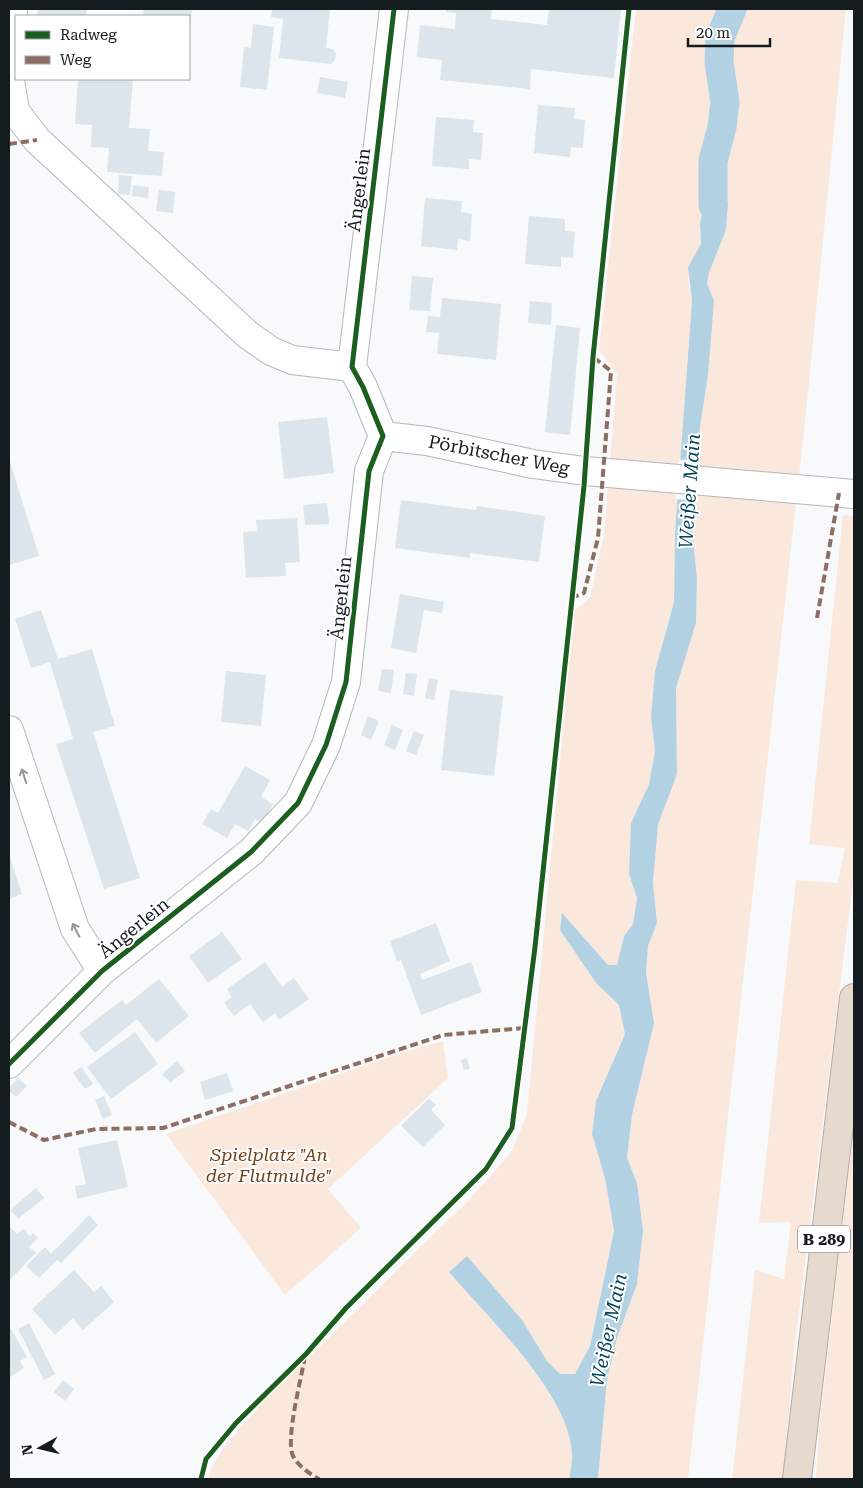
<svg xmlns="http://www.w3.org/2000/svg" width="863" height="1488" font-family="'Roboto Serif',serif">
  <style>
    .green { fill: #fbe8dc }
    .water { fill: #b2d2e4 }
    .pier { fill: #f7f9fb }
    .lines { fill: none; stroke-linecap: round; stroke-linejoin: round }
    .canal { stroke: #b2d2e4; stroke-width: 29 }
    .building { fill: #dce5ec }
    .street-casing { stroke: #b3b8bb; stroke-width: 30 }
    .highway-casing { stroke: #b6aa9f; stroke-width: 30 }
    .street { stroke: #fefefe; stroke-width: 28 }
    .highway { stroke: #e6d9ce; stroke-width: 28 }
    .quiet { stroke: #8d6e63; stroke-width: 4; stroke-dasharray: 8 4; stroke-linecap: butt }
    .cycleway-casing { stroke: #fff; stroke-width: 8 }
    .cycleway { stroke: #1b5e20; stroke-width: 5 }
    .oneway { stroke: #95989a }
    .labels { text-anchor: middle; stroke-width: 4; stroke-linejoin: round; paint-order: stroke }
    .shield { fill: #fff; stroke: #5b6063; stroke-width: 1 }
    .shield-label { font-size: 16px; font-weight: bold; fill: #151c20 }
    .street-label { font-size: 18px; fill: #151c20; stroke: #fff }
    .park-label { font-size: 18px; font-style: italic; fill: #754118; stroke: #fff }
    .water-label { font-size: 19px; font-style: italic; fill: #05435d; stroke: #fff }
  </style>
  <rect width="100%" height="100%" fill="#f7f9fb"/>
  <path class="green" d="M636 9H846L806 412 688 1479H598L607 1380 617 1338 637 1284 643 1229 637 1183 627 1158 632 1115 641 1073 649 994 646 973 648 946 657 923 653 882 658 825 677 774 676 688 696 623 697 579 692 527 700 427 708 375 713 301 707 283 709 273 726 230 728 204 725 194 727 174H703L706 193 700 223 701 244 688 279 692 301 675 532 674 602 666 628 651 717 655 751 649 784 631 823 629 874 637 898 633 924 624 936 617 965H608L562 914 560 930 596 983 619 1005 625 1034 596 1101 592 1134 605 1178 614 1231 590 1346 575 1374 560 1375 547 1361 522 1320 467 1257 449 1272C487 1317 568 1393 572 1453 573 1461 570 1471 569 1479H208L212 1467 224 1447 266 1399 469 1200 512 1151 527 1114 574 611 590 598 604 535 617 374 599 350Z
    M843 515 854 516V874L794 1352 783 1479H732L755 1270 784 1279 791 1222 759 1223 796 880 838 883 845 848 809 844Z
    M443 1041 448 1078 328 1189 361 1228 285 1295 166 1134 404 1052Z
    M854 1128V1479H816L819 1429Z"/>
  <path class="water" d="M702 160 727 174 725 194 728 204 726 230 709 273 707 283 714 301 708 375 700 427 692 527 697 579 696 623 676 688 677 774 658 825 653 882 657 923 648 946 646 973 654 1023 632 1115 627 1158 637 1183 643 1230 637 1284 617 1338 607 1380 598 1479H569C570 1471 573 1461 572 1453 568 1392 487 1317 449 1272L467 1256 522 1320 547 1361 560 1374H575L590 1346 614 1231 605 1178 592 1134 596 1101 625 1034 619 1005 596 983 560 930 562 913 608 965H617L624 936 633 924 637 898 629 874 631 823 649 784 655 751 651 717 655 671 674 602 675 532 692 301 688 267 701 244 700 223 706 193Z"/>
  <path class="pier" d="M678 460 700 461 698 501 675 499Z"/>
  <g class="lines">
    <path class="canal" d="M713 205V161L722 127 725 102 719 62 720 38 732 9"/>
  </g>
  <path class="building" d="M38 9H87L86 16H37Z
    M144 9H192L190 30 189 16H143Z
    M272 9H330L326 48 333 49 336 54 335 60 331 64 279 58 283 19 271 17Z
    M446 9H492L491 19 547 25 549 9H621L614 78 531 69 530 89 440 80 442 60 417 57 420 25 455 29 456 13 446 12Z
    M253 24 274 27 267 90 240 87 244 47 251 48Z
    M320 77 348 82 345 98 317 93Z
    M78 79H133L129 128 150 129 148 151 164 152 162 176 107 172 109 148 91 147 92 125 75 124Z
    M538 105 575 108 574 119 585 120 583 148 571 147 570 157 534 153Z
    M436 117 474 120 473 132 483 133 481 160 469 159V169L432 166Z
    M119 175 132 176 130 195 118 194Z
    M133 185 149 187 148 198 132 196Z
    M159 190 175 192 173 213 156 211Z
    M425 198 462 201 461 212 472 214 470 241 458 239 457 250 421 246Z
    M529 216 565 219V231L575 232 573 258 561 257V267L525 264Z
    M412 276 433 278 430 311 409 310Z
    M442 298 501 304 496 360 437 354 439 333 426 332 428 316 440 317Z
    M530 301 552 303 551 325 528 323Z
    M556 325 580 328 570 435 545 432Z
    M327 417 334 473 284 479 278 422Z
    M9 458 39 556 9 565Z
    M401 500 476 510 477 506 545 516 539 562 470 553V558L395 548Z
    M327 503 329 524 305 525 303 505Z
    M297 518 300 562 285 563 286 576 246 578 243 532 257 531 256 520Z
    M400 594 444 602 442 613 424 610 416 653 391 648Z
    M41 610 58 659 92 649 115 726 93 732 140 878 104 889 56 744 73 739 50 662 31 668 15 619Z
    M382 669 394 670 391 693 378 691Z
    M226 671 266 675 261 726 221 722Z
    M406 673 417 674 414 696 403 694Z
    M429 678 438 680 434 700 425 698Z
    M450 690 503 696 494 776 441 770Z
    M368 716 379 721 371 740 361 735Z
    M392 725 403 730 395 750 384 745Z
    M414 731 424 735 416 755 406 751Z
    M245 766 270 780 261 797 273 804 262 823 255 819 248 831 235 824 227 838 202 824 211 809 218 813Z
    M9 854 22 894 9 899Z
    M436 923 450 961 420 974 422 980 471 962 482 992 421 1015 401 960 397 961 390 941Z
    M222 932 242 959 208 983 189 956Z
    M265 962 282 987 294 978 309 999 279 1020 275 1013 263 1022 250 1004 234 1016 224 1003 232 997 227 989Z
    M159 979 189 1016 156 1043 137 1019 95 1053 79 1033 122 1000 126 1005Z
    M135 1032 158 1064 111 1099 87 1067Z
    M467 1058 470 1069 464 1070 461 1060Z
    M177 1061 185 1071 170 1083 162 1074Z
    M81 1067 93 1084 85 1089 73 1073Z
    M227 1073 233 1091 205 1100 200 1082Z
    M18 1078 27 1086 16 1097 9 1091V1088Z
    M104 1096 112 1115 103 1119 95 1100Z
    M429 1098 436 1105 431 1110 445 1125 423 1147 401 1126Z
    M117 1140 128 1187 77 1199 75 1186 86 1184 78 1148Z
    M36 1188 44 1198 18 1219 10 1210Z
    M89 1215 98 1225 61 1263 57 1260 39 1278 26 1266 45 1247 51 1254Z
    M9 1226 17 1234 23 1229 30 1236 33 1233 38 1238 29 1247 36 1253 9 1281Z
    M74 1270 94 1292 101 1286 114 1302 83 1330 73 1318 55 1335 32 1309Z
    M29 1323 55 1374 44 1380 18 1329Z
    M11 1329 27 1357 20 1361 24 1368 9 1378V1330Z
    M63 1380 74 1389 65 1401 54 1392Z"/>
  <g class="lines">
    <g class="street-casing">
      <path id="street" d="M13 9 10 80 15 111 37 140 248 335 271 351 292 360 352 367
        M383 436 427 441 533 464 585 471 854 494
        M9 730 75 929 102 971
        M9 1064 102 971 251 852 298 803 326 745 346 682 369 471 383 436 363 387 352 367 394 9"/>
    </g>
    <g class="highway-casing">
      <path id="highway" d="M797 1479 854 998"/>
    </g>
    <use href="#street" class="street"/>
    <use href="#highway" class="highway"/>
    <path class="quiet" d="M9 144 37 140
      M571 598 584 593 598 538 611 371 593 357
      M817 618 839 493
      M9 1122 44 1140 96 1129 163 1128 443 1035 524 1028
      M305 1356C302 1376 285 1439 293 1456 299 1467 309 1473 319 1479"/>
    <g class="cycleway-casing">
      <path id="cycleway" d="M9 1064 102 971 251 852 298 803 326 745 346 682 369 471 383 436 363 387 352 367 394 9
        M201 1479 206 1459 236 1423 306 1354 346 1308 486 1169 512 1128 535 947 584 486 593 357 629 9"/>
    </g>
    <use href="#cycleway" class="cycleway"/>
  </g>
  <defs><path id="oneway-shaft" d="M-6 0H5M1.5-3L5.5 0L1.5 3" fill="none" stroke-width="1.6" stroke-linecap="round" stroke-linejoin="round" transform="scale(1.25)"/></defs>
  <g class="oneway">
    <use href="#oneway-shaft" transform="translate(24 776) rotate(-108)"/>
    <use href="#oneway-shaft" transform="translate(76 930) rotate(-117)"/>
  </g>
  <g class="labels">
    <rect class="shield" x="798" y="1225.5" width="52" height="27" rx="4"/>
    <g class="shield-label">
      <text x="824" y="1245">B 289</text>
    </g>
    <g class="street-label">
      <text transform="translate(359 190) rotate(-83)" y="6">Ängerlein</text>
      <text transform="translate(499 455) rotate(11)" y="6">Pörbitscher Weg</text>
      <text transform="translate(341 598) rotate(-84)" y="6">Ängerlein</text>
      <text transform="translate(134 928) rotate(-39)" y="6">Ängerlein</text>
    </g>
    <g class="park-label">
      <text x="269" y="1161">Spielplatz "An<tspan x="269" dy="21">der Flutmulde"</tspan></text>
    </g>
    <g class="water-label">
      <text transform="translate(689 491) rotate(-86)" y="7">Weißer Main</text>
      <text transform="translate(608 1330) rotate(-78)" y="7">Weißer Main</text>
    </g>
  </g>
  <rect width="863" height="1488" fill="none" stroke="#151c20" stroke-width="20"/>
  <rect x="15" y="15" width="175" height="65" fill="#ffffff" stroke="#a1a4a6"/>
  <rect x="25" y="31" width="25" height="8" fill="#1b5e20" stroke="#a1a4a6"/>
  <text x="60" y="40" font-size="15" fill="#151c20">Radweg</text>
  <rect x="25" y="56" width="25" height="8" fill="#8d6e63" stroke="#a1a4a6"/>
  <text x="60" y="65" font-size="15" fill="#151c20">Weg</text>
  <g transform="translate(40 1448) rotate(262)" stroke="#ffffff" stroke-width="4" paint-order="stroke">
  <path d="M0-4L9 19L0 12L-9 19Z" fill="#151c20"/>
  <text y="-8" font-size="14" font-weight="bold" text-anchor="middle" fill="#151c20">N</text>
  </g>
  <path d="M688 38v8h82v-8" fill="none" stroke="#151c20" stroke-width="2.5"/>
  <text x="696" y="38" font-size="15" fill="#151c20" stroke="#ffffff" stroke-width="4" paint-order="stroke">20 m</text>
</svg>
